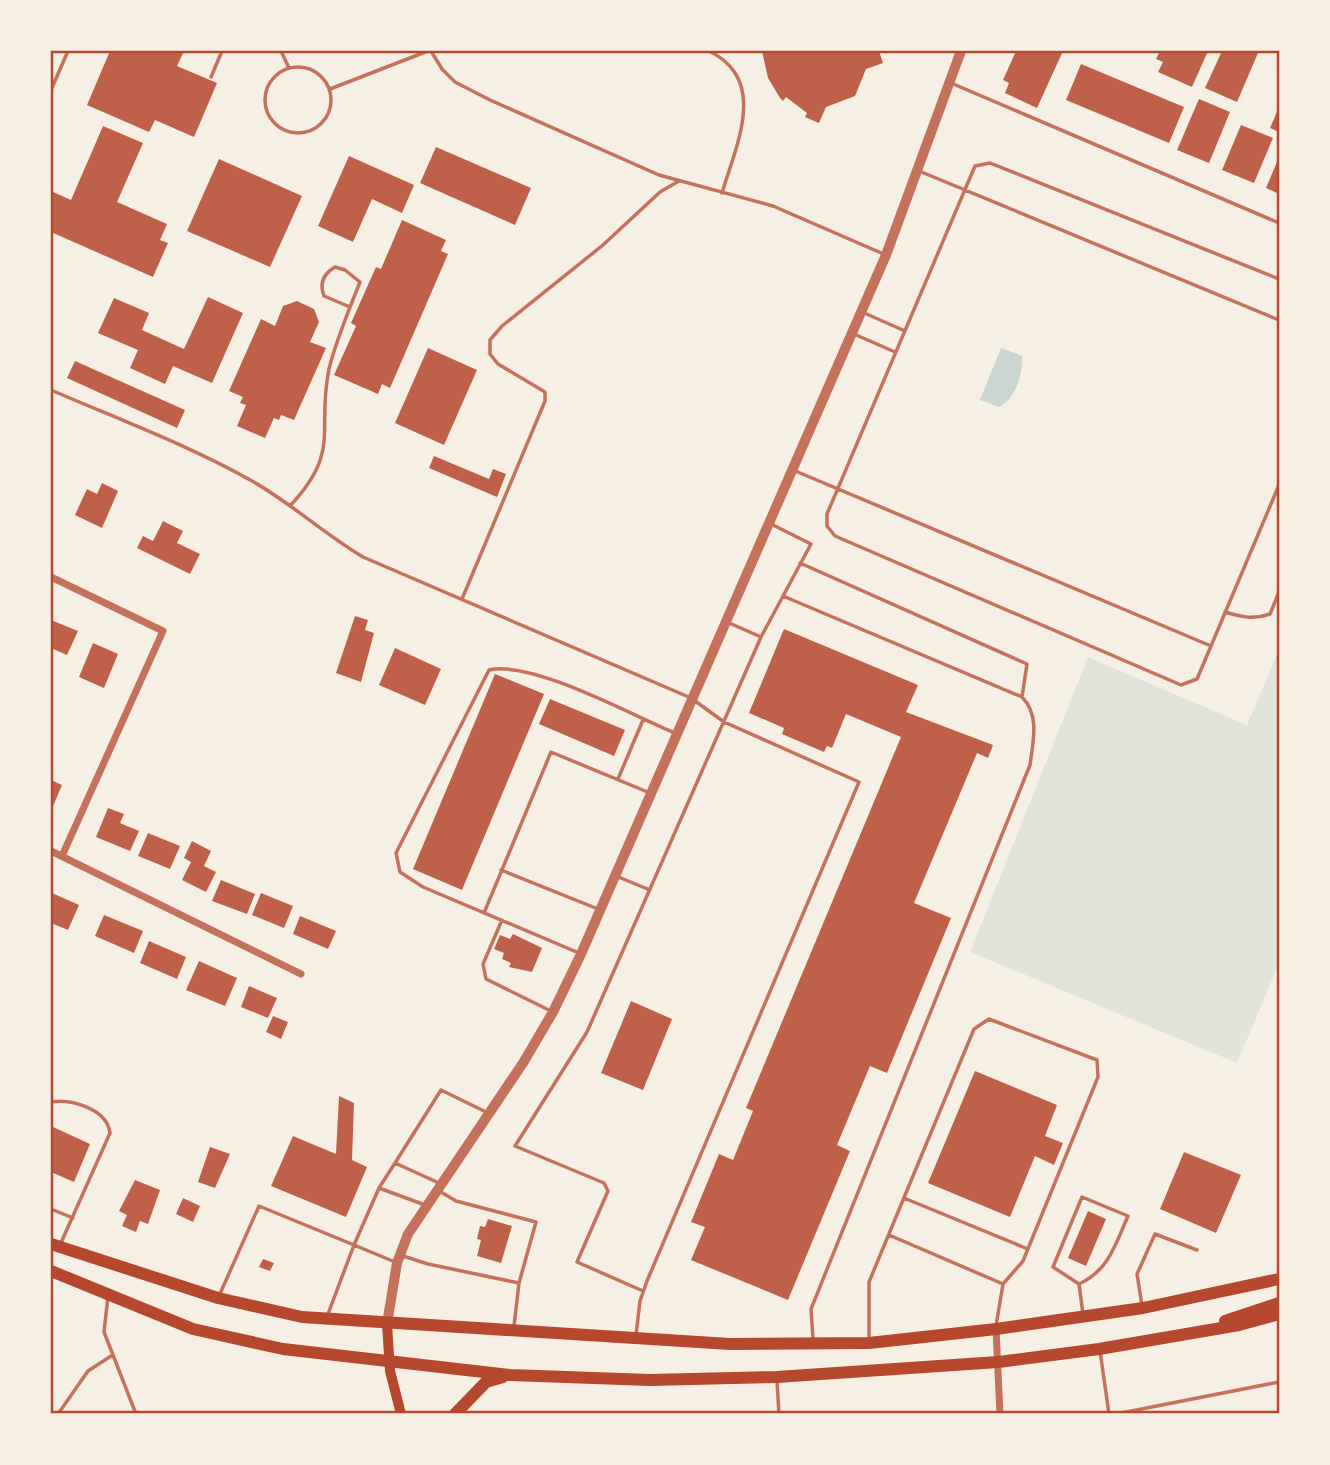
<svg xmlns="http://www.w3.org/2000/svg" width="1330" height="1465" font-family="'Source Sans 3',sans-serif">
  <style>
    .green { fill: #e2e4dc }
    .water { fill: #c9d6d2 }
    .building { fill: #bf614a }
    .lines { fill: none; stroke-linecap: round; stroke-linejoin: round }
    .service { stroke: #c5725c; stroke-width: 3.5 }
    .minor { stroke: #c5725c; stroke-width: 7 }
    .tertiary { stroke: #c5725c; stroke-width: 10 }
    .secondary { stroke: #b5482f; stroke-width: 10 }
    .primary { stroke: #b5482f; stroke-width: 12 }
    .neatline { fill: none; stroke: #b5482f; stroke-width: 2.5 }
  </style>
  <rect width="100%" height="100%" fill="#f6efe4"/>
  <path class="green" d="M1279 649V963L1237 1063 970 952 1088 657 1247 725Z"/>
  <path class="water" d="M1001 348 1022 356C1023 374 1016 398 999 407L980 400Z"/>
  <path class="building" d="M110 51H184L177 66 217 83 194 137 155 120 149 132 87 105Z
    M762 51H879L883 63 866 69 855 96 826 107 819 123 805 117 807 113 786 97 783 101 780 98 768 78Z
    M1016 51H1063L1037 108 1005 93 1009 83 1003 80Z
    M1160 51H1208L1192 87 1158 72 1163 62 1156 59Z
    M1222 51 1258 53 1237 102 1205 88Z
    M1081 64 1184 107 1169 143 1066 100Z
    M1199 99 1230 112 1209 163 1177 150Z
    M1279 107V132L1270 128Z
    M1241 125 1273 138 1254 183 1222 170Z
    M103 126 143 143 117 202 167 224 160 240 168 243 153 277 51 232V191L71 200Z
    M436 147 531 188 515 225 420 183Z
    M349 156 414 185 402 213 372 199 353 242 318 226Z
    M1279 157V194L1266 188Z
    M219 159 302 196 270 267 187 231Z
    M402 220 446 240 441 251 448 254 390 388 382 384 378 394 334 375 356 326 351 323 376 267 381 269Z
    M208 297 243 313 212 383 173 366 165 384 130 368 138 350 98 333 114 298 149 313 142 330 184 349Z
    M297 301 314 309 319 322 310 342 326 348 294 420 281 415 279 420 274 418 265 438 237 426 246 405 240 403 243 397 229 391 261 319 275 326 283 306Z
    M428 348 477 370 444 445 395 423Z
    M75 361 185 410 177 428 67 378Z
    M434 456 489 479 493 469 506 474 497 497 429 468Z
    M102 483 118 491 102 528 75 515 87 489 97 494Z
    M163 521 183 531 177 543 200 554 190 574 137 548 143 536 153 541Z
    M355 616 368 620 365 630 374 633 361 682 336 673Z
    M51 620 78 631 67 655 51 648Z
    M784 629 918 685 906 712 993 745 988 758 977 753 914 903 951 918 887 1073 870 1066 837 1145 850 1151 788 1300 691 1260 705 1227 691 1222 719 1154 733 1160 753 1111 746 1108 901 737 846 714 832 748 827 746 824 752 782 734 784 728 749 713Z
    M93 643 118 654 104 688 79 677Z
    M395 648 441 669 425 705 379 685Z
    M495 674 544 694 462 890 413 869Z
    M550 699 625 730 614 756 539 724Z
    M51 780 62 785 51 811Z
    M108 808 124 814 120 823 139 831 130 851 96 837Z
    M148 833 180 846 170 869 138 856Z
    M192 841 211 851 204 866 216 872 206 892 182 880 191 862 184 858Z
    M221 880 255 894 247 914 212 901Z
    M52 893 79 905 68 930 51 923Z
    M261 893 293 906 284 928 252 915Z
    M104 915 143 931 134 953 95 936Z
    M300 916 336 931 328 949 293 934Z
    M513 934 542 948 532 972 509 967 511 963 502 959 504 953 494 949 500 935 510 939Z
    M149 941 186 957 177 979 140 963Z
    M199 961 237 978 225 1006 186 990Z
    M249 986 277 998 268 1018 241 1007Z
    M631 1001 672 1019 643 1090 601 1073Z
    M273 1016 288 1022 281 1039 266 1032Z
    M975 1071 1057 1105 1045 1136 1063 1143 1054 1165 1035 1156 1010 1217 928 1183Z
    M339 1096 354 1103 352 1160 367 1167 346 1217 271 1186 293 1136 336 1154Z
    M51 1126 90 1144 74 1182 51 1172Z
    M210 1147 230 1154 215 1188 198 1182Z
    M1184 1152 1241 1175 1216 1233 1160 1209Z
    M135 1180 160 1190 148 1224 140 1221 136 1232 122 1226 127 1215 119 1211Z
    M183 1198 200 1206 193 1222 176 1214Z
    M1088 1211 1106 1219 1086 1266 1068 1258Z
    M488 1219 512 1226 501 1263 477 1256 481 1240 477 1239 480 1226 485 1227Z
    M263 1259 274 1263 270 1271 259 1267Z"/>
  <g class="lines">
    <path class="service" d="M281 51 289 68
      M431 51 442 69 455 82 490 100 659 175 773 206 886 255
      M709 51C769 80 736 145 722 193
      M265 100a33 33 0 1 1 66 0a33 33 0 1 1-66 0Z
      M211 77 222 51
      M951 83 1279 223
      M330 89 428 51
      M51 90 68 51
      M919 171 1279 320
      M862 312 905 331
      M854 334 895 352
      M51 390C118 419 188 445 252 481 291 503 324 534 363 557L691 698 724 722 859 782 647 1281 640 1301 636 1335
      M793 470 1211 646 1279 485
      M290 506C342 450 316 433 329 369 335 343 350 307 360 282L345 270 335 267C323 274 319 283 324 296L350 307
      M783 596 1022 697 1027 664 800 563
      M462 599 545 401V392L498 364 490 354V340L502 326 603 245 660 192 679 181
      M1225 612C1242 617 1253 620 1270 614L1279 592
      M761 637 811 544 769 523
      M1211 646 1197 679 1181 685 835 536 827 526V514L975 166 990 163 1279 279
      M618 779 643 720
      M501 870 598 909
      M616 876 650 890
      M484 913 551 752 650 793
      M502 920 483 964 486 979 553 1012
      M579 953 423 887 400 872 396 853 489 670C532 660 631 715 675 733
      M51 1102C72 1099 107 1109 110 1133L60 1245
      M395 1163 441 1090 488 1113
      M379 1188 395 1163 439 1183
      M904 1198 1028 1249
      M51 1209 73 1218
      M889 1235 1003 1284 996 1326
      M400 1255 428 1264 519 1283 536 1222 456 1201 441 1192
      M1079 1284 1053 1267 1082 1197 1128 1216C1115 1245 1109 1270 1079 1284L1083 1314
      M643 1291 577 1262 608 1191 604 1183 515 1146 587 1032 761 637 727 622
      M108 1296 104 1332 136 1414
      M219 1296 259 1206 354 1245 379 1188 425 1205
      M1142 1306 1137 1274 1155 1234 1197 1250
      M328 1314 354 1245 395 1262
      M514 1326 519 1283
      M813 1339 811 1309 1030 765C1033 742 1040 715 1022 697
      M869 1340V1282L974 1029 989 1019 1097 1060 1098 1077 1023 1261 1003 1284
      M1100 1351 1109 1414
      M777 1381 779 1414
      M58 1414 88 1371 111 1356
      M1116 1414 1279 1382"/>
    <path class="minor" d="M51 577 163 631 62 856
      M51 851 301 974
      M996 1329 1000 1414"/>
    <path class="tertiary" d="M387 1324 397 1263 408 1234 523 1063 553 1012 581 954 886 255 961 51"/>
    <path class="secondary" d="M387 1324 390 1371 401 1414"/>
    <path class="primary" d="M51 1244 218 1298 302 1317 730 1344 869 1343 996 1329 1143 1308 1279 1279
      M51 1271 193 1329 283 1349 510 1375 650 1380 777 1377 998 1362 1099 1349 1239 1325 1279 1314
      M1225 1321 1279 1303
      M455 1414 486 1382 503 1377"/>
  </g>
  <rect width="1330" height="1465" fill="none" stroke="#f6efe4" stroke-width="105"/>
  <rect x="52" y="52" width="1226" height="1360" class="neatline"/>
</svg>
